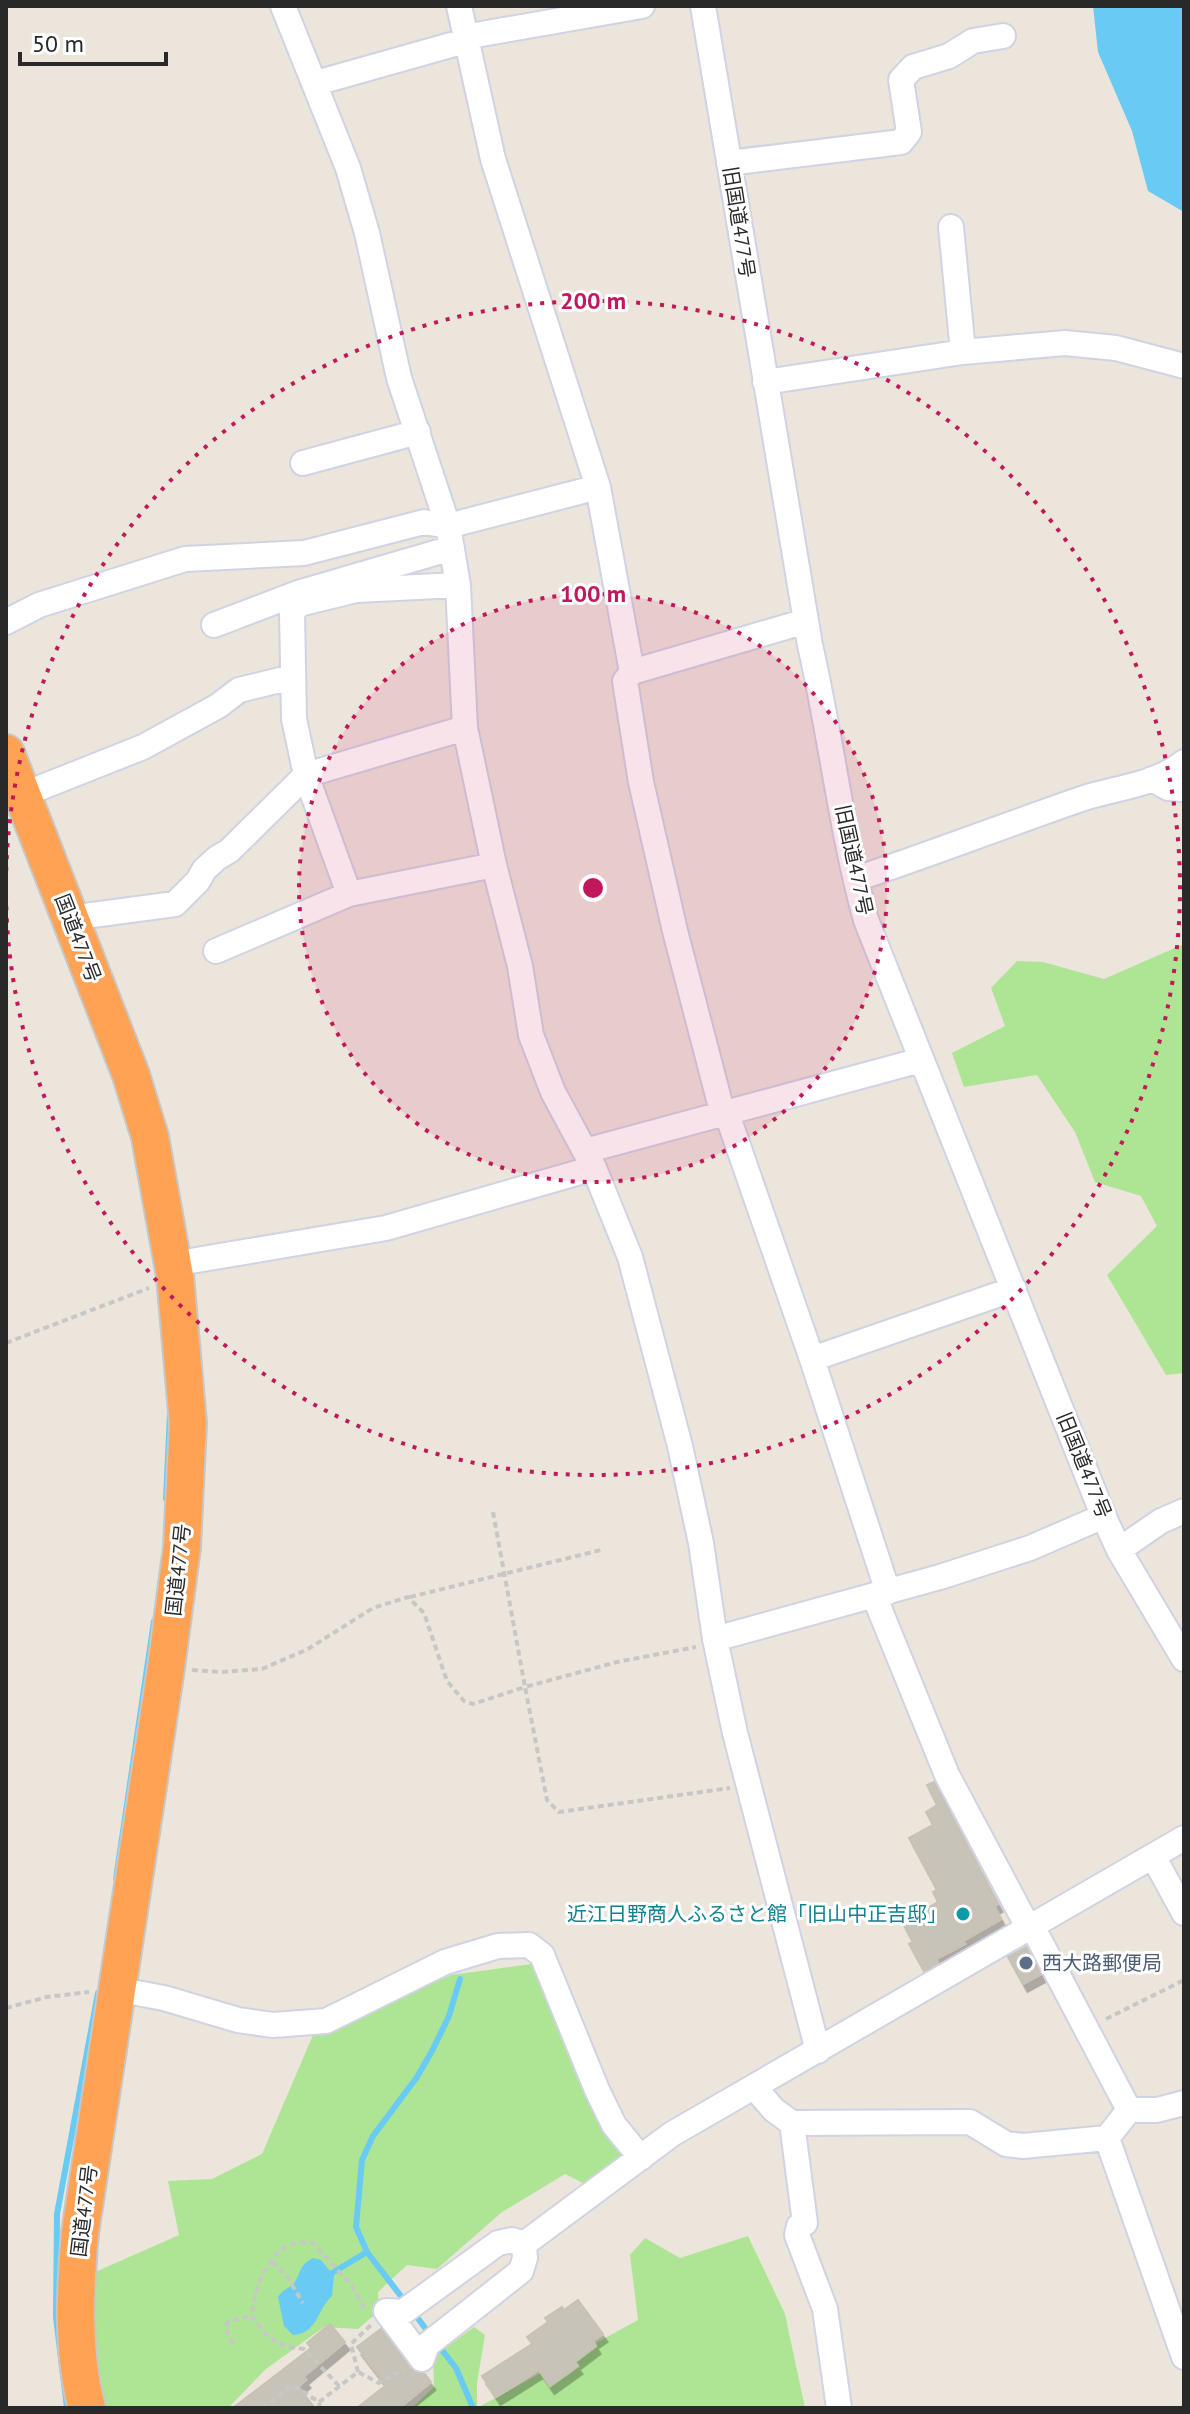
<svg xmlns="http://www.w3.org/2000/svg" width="1190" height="2414" font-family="'PT Sans','Noto Sans JP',sans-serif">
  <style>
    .green { fill: #aee595 }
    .water { fill: #69cbf3 }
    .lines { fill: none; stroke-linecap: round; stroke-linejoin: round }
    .stream { stroke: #69cbf3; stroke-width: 6 }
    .building { fill: #c7c3b9; stroke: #c8c1b4; stroke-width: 2; filter: url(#shadow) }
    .minor-casing { stroke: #d0d3e3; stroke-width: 28 }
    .highway-casing { stroke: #c7c7c7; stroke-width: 40 }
    .path { stroke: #c7c7c7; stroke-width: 4; stroke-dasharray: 6 4; stroke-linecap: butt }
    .minor { stroke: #fff; stroke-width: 24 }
    .highway { stroke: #ffa253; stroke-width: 36 }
    .ring { fill: none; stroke: #c2185b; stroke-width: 4; stroke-dasharray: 4 8 }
    .culture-dot { fill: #0f9aa8; stroke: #fff; stroke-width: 3 }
    .service-dot { fill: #5c6f8a; stroke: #fff; stroke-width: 3 }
    .labels { text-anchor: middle; stroke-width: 6; stroke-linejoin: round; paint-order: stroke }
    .street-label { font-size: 20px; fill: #292929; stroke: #fff }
    .culture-label { font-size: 20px; fill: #0d838f; stroke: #fff; text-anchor: end }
    .service-label { font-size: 20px; fill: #4e5e75; stroke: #fff; text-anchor: start }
    .centre { fill: #c2185b; stroke: #fff; stroke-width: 4 }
    .ring-label { font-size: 24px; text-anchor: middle; font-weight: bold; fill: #c2185b; stroke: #fff; stroke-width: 6; stroke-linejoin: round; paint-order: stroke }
  </style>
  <defs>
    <filter id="shadow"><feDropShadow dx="4.5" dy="8" stdDeviation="0" flood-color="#0004"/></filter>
  </defs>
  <rect width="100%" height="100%" fill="#ece5db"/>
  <path class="green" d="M1184 944V1373L1166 1375 1107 1275 1157 1226 1141 1196 1095 1182 1075 1132 1037 1075 964 1087 952 1053 1005 1026 991 988 1017 961 1043 962 1104 979Z
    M539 1963 629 2156 587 2185 565 2174 502 2212 437 2269 407 2265 378 2292 379 2311 358 2329 324 2327 266 2369 228 2408H102L96 2386 93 2273 179 2235 168 2181 212 2179 262 2154 313 2035 451 1975Z
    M748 2236 785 2314 805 2408H412L434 2387 433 2357 474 2327 485 2335 477 2383V2408L638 2320 630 2255 645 2238 680 2258Z"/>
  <path class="water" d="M1093 6H1184V212L1148 191 1132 131 1098 52Z
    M313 2258 321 2260 334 2276 332 2296C317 2310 317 2334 293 2335L284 2326 278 2297C282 2290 288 2289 293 2284 302 2274 297 2266 313 2258Z"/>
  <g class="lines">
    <path class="stream" d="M166 1499 170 1414
      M116 1879 154 1621
      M332 2273 367 2252
      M407 2304 367 2252 356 2227 362 2160 373 2136 417 2077 432 2051 449 2016 460 1979
      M414 2313 431 2336
      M438 2345 456 2368 473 2408
      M67 2408 56 2317 57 2214 98 1993"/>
  </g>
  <path class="building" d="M934 1782 998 1904 994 1906 1001 1919 963 1941 965 1944 936 1959 938 1963 924 1971 909 1944 913 1942 902 1922 938 1902 933 1892 937 1890 909 1838 933 1825 926 1812 937 1805 927 1785Z
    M1026 1947 1041 1974 1023 1984 1008 1957Z
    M578 2300 603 2334 593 2341 596 2346 575 2362 578 2366 550 2386 539 2370 496 2397 482 2376 532 2344 527 2337 548 2322 545 2318 562 2307 564 2310Z
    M330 2324 345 2342 303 2377 306 2380 298 2387 315 2408H233L311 2348 307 2343Z
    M381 2329 411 2369 425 2374 431 2382 399 2408H357L386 2385 357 2347Z"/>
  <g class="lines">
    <g class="minor-casing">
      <path id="minor" d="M283 6 348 168 367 233 399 378 448 526 458 585 465 728 494 865 520 966 531 1035 553 1092 594 1168 630 1257 680 1446 701 1543 715 1639 735 1733 818 2051
        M459 6 493 159 598 487 632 672 625 681 641 782 675 931 723 1115
        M703 6 810 645C831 736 841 830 866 920L1103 1515 1119 1550 1184 1659
        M464 37 642 6
        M316 83 465 41
        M729 163 901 142 909 132 901 80 913 67 949 56 973 41 1003 36
        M951 227 963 352
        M765 382 963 352 1065 343 1116 348 1184 366
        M303 463 418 432
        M6 622 39 605 185 559 304 553 424 522 448 526 598 487
        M214 625 298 593 452 548
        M632 672 806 621
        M1152 779 1168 788 1184 789
        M22 795 143 747 218 706 239 690 292 677
        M856 879C931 854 1006 825 1081 799 1114 788 1156 785 1184 762
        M349 894 306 775 294 719 292 613 299 604 356 590 458 585
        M70 918 175 904 198 881 204 870 217 858 229 851 306 775 465 728
        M216 951 349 894 494 865
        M727 1114 812 1359 888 1592
        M585 1151 921 1060
        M173 1264 386 1228 594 1168
        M812 1359 1014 1289
        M1119 1550 1161 1521 1184 1511
        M882 1593 875 1598 947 1775 1029 1929
        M715 1639 940 1577 1030 1548 1104 1516
        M1153 1856 1184 1913
        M1032 1926 1129 2110
        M115 1989 164 1998 238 2020 273 2025 326 2021 445 1962 498 1946 529 1945 542 1955 597 2090 614 2125 641 2158
        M754 2087 774 2110 792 2123 970 2122 1006 2144 1023 2146 1107 2138 1129 2110
        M1129 2110H1157L1184 2103
        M792 2123 805 2223 799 2226 797 2235 825 2309 839 2408
        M1107 2138 1184 2357
        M524 2244 672 2134 1184 1838
        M422 2359 386 2311 403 2312 498 2243 512 2240 524 2244
        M422 2359 427 2345 521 2271 525 2258 524 2244"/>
    </g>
    <g class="highway-casing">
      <path id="highway" d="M6 753 131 1075 150 1137 175 1276 188 1423 182 1547 166 1668 80 2233C75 2288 72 2355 87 2408"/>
    </g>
    <path class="path" d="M6 1343 149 1288
      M493 1512 525 1687 617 1662 696 1647
      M410 1597 601 1550
      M192 1670 221 1672 262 1669 308 1649 373 1608 408 1597 424 1613 447 1681 464 1701 473 1704 525 1687 547 1800 559 1812 730 1788
      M6 2008 47 1997 89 1992
      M1106 2019 1184 1980
      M272 2262 286 2275 303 2303
      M233 2344 225 2327 229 2321 252 2316
      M358 2372 351 2344 372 2324
      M339 2386 304 2349C276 2346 268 2339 252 2316 253 2294 265 2258 287 2246 295 2241 304 2243 313 2243L352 2286 366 2311
      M319 2402 358 2372 379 2383 404 2369
      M262 2408 293 2385 319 2402 320 2408"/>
    <use href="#minor" class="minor"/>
    <use href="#highway" class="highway"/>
  </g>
  <circle cx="593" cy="888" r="294" fill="#c2185b" fill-opacity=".12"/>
  <g class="ring">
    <circle cx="593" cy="888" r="294"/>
    <path d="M6 883A587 587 0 1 1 6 893"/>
  </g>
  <circle class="culture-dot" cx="963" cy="1914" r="8"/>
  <circle class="service-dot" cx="1026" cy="1963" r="8"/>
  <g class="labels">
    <g class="street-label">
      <text transform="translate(739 222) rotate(81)" y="7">旧国道477号</text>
      <text transform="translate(854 860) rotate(78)" y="7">旧国道477号</text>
      <text transform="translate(78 938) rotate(69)" y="7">国道477号</text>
      <text transform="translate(1084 1465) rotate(68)" y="7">旧国道477号</text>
      <text transform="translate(178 1570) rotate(-84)" y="7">国道477号</text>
      <text transform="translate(84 2211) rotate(-83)" y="7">国道477号</text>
    </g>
    <g class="culture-label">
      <text x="947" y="1921">近江日野商人ふるさと館「旧山中正吉邸」</text>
    </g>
    <g class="service-label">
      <text x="1042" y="1970">西大路郵便局</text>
    </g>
  </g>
  <circle cx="593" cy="888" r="12" class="centre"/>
  <g class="ring-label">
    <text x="593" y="309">200 m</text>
    <text x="593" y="602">100 m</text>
  </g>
  <rect width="1190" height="2414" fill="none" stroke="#292929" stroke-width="16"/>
  <path d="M20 52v12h146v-12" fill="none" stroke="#292929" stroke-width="4"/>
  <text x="32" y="52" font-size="24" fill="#292929" stroke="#ffffff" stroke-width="6" paint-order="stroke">50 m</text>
</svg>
